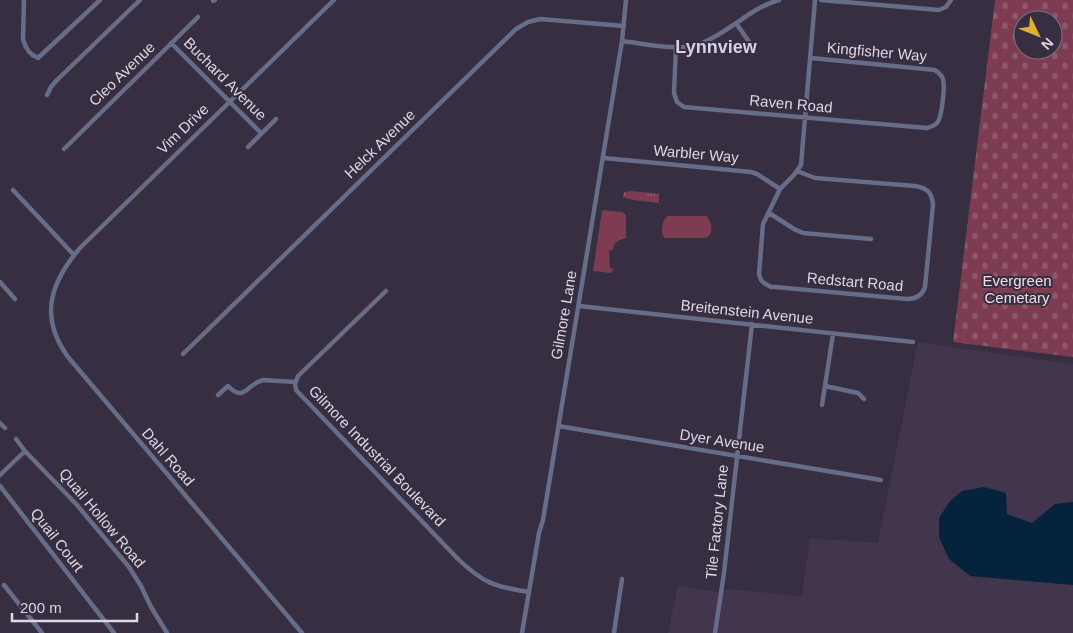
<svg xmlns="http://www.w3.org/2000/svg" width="1073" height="633" font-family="Helvetica,sans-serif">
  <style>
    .built { fill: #41364e }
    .green { fill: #7d3c52 }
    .cemetery { fill: url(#cemetery-stones); fill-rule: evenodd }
    .park { fill: url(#park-tufts) }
    .water { fill: #06233d }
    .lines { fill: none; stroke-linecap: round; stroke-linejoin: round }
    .minor { stroke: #676c88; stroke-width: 4.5 }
    .labels { text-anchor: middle; stroke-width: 4; stroke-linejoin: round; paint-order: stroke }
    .street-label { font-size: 15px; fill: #ded8e5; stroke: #372e41 }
    .park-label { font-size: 15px; fill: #f3dce2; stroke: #372e41 }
    .quarter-label { font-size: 18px; font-weight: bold; fill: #d9cfe8; stroke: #372e41 }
  </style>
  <defs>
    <pattern id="cemetery-stones" width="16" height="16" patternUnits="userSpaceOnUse" patternTransform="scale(1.25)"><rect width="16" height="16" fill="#7d3c52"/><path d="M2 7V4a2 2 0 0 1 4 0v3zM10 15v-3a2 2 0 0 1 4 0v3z" fill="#8f576b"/></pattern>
    <pattern id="park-tufts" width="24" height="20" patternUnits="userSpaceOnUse" patternTransform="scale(1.25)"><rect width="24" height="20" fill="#7d3c52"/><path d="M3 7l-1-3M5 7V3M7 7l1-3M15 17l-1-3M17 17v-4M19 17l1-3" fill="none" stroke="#8f576b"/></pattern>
  </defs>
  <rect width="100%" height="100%" fill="#372e41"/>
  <path class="built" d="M918 342 1073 364V633H668L678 585 719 592 728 589 802 596 810 538 878 543Z"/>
  <path class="green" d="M602 210 622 212 626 215V238C619 240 614 241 613 250H609L610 268 614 269 611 273 593 271Z
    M668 216H706C713 222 714 237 704 238H665L662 234C662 228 662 219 668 216Z"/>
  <path class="cemetery" d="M995 0H1073V357L953 342ZM1023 20H1053V50H1023Z"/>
  <path class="park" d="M632 191 659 194V203L633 200 623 197 624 192Z"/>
  <path class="water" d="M984 487 1006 493 1007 514 1032 523 1055 504 1073 502V585L970 576 949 559 939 537V518L950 501 962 491Z"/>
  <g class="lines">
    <path class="minor" d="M24 0 23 39C25 47 30 55 38 58L100 0
      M821 0 939 10 946 7 951 0
      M213 1 215 0
      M736 23 754 49
      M622 41C648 44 677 52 702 43 730 32 750 8 779 0
      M171 43 261 133
      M676 47 674 93 677 102 684 107 927 128C931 127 934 126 937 123 942 118 945 86 943 79 942 75 939 73 935 70L811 58
      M47 95 51 87 57 80 140 0
      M248 147 276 119
      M64 149 198 17
      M604 158 751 172 757 174 780 189
      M797 171 815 178 915 186C927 188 932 192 933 205L925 287C922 296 916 299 907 299L775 287H771L764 283 761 280 759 274 763 224 780 189 793 176 801 165 815 0
      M13 190 74 255
      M769 213 794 229 803 233 871 239
      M0 282 15 299
      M386 291 298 376 295 384 296 390 458 559C483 583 495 587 529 592
      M579 306 913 342
      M183 354 516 29 528 22 540 19 624 26
      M825 386 858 393 864 399
      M218 395 228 386C245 403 246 384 263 380L295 382
      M822 405 833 334
      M0 423 5 428
      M558 426 881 480
      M16 439 25 451 77 505 129 567 141 586 151 607 167 633
      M0 475 25 451
      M0 486 114 633
      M4 585 42 633
      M302 633 68 357C39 317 50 283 80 248L334 0
      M522 633 539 533 543 520 622 41 626 0
      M614 633 622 579
      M715 633 724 573 752 324"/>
  </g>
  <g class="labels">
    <g class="street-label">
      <text transform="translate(877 52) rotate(5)" y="5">Kingfisher Way</text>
      <text transform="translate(122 74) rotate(-44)" y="5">Cleo Avenue</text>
      <text transform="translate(225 79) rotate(45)" y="5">Buchard Avenue</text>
      <text transform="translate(791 104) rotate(5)" y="5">Raven Road</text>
      <text transform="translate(183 129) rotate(-44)" y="5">Vim Drive</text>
      <text transform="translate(380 144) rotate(-44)" y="5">Helck Avenue</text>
      <text transform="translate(696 154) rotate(5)" y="5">Warbler Way</text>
      <text transform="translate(855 282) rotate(5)" y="5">Redstart Road</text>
      <text transform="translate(747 312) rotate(6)" y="5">Breitenstein Avenue</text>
      <text transform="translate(564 315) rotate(-80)" y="5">Gilmore Lane</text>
      <text transform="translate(722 441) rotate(9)" y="5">Dyer Avenue</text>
      <text transform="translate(377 456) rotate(46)" y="5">Gilmore Industrial Boulevard</text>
      <text transform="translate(168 457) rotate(49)" y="5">Dahl Road</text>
      <text transform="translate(102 518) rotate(50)" y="5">Quail Hollow Road</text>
      <text transform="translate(717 522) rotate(-84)" y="5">Tile Factory Lane</text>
      <text transform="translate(57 540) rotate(52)" y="5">Quail Court</text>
    </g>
    <g class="park-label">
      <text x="1017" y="286">Evergreen<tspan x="1017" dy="17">Cemetary</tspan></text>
    </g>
    <g class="quarter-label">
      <text x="716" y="53">Lynnview</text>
    </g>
  </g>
  <g transform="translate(1038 35) rotate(133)"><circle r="24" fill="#372e41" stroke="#7a7283"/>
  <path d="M0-4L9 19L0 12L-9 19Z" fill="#e4ae35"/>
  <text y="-8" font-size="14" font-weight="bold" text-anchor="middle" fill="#ded8e5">N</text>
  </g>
  <path d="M12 613v8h125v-8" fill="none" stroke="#ded8e5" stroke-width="2.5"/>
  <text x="20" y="613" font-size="15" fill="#ded8e5" stroke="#372e41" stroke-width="4" paint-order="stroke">200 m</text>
</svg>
